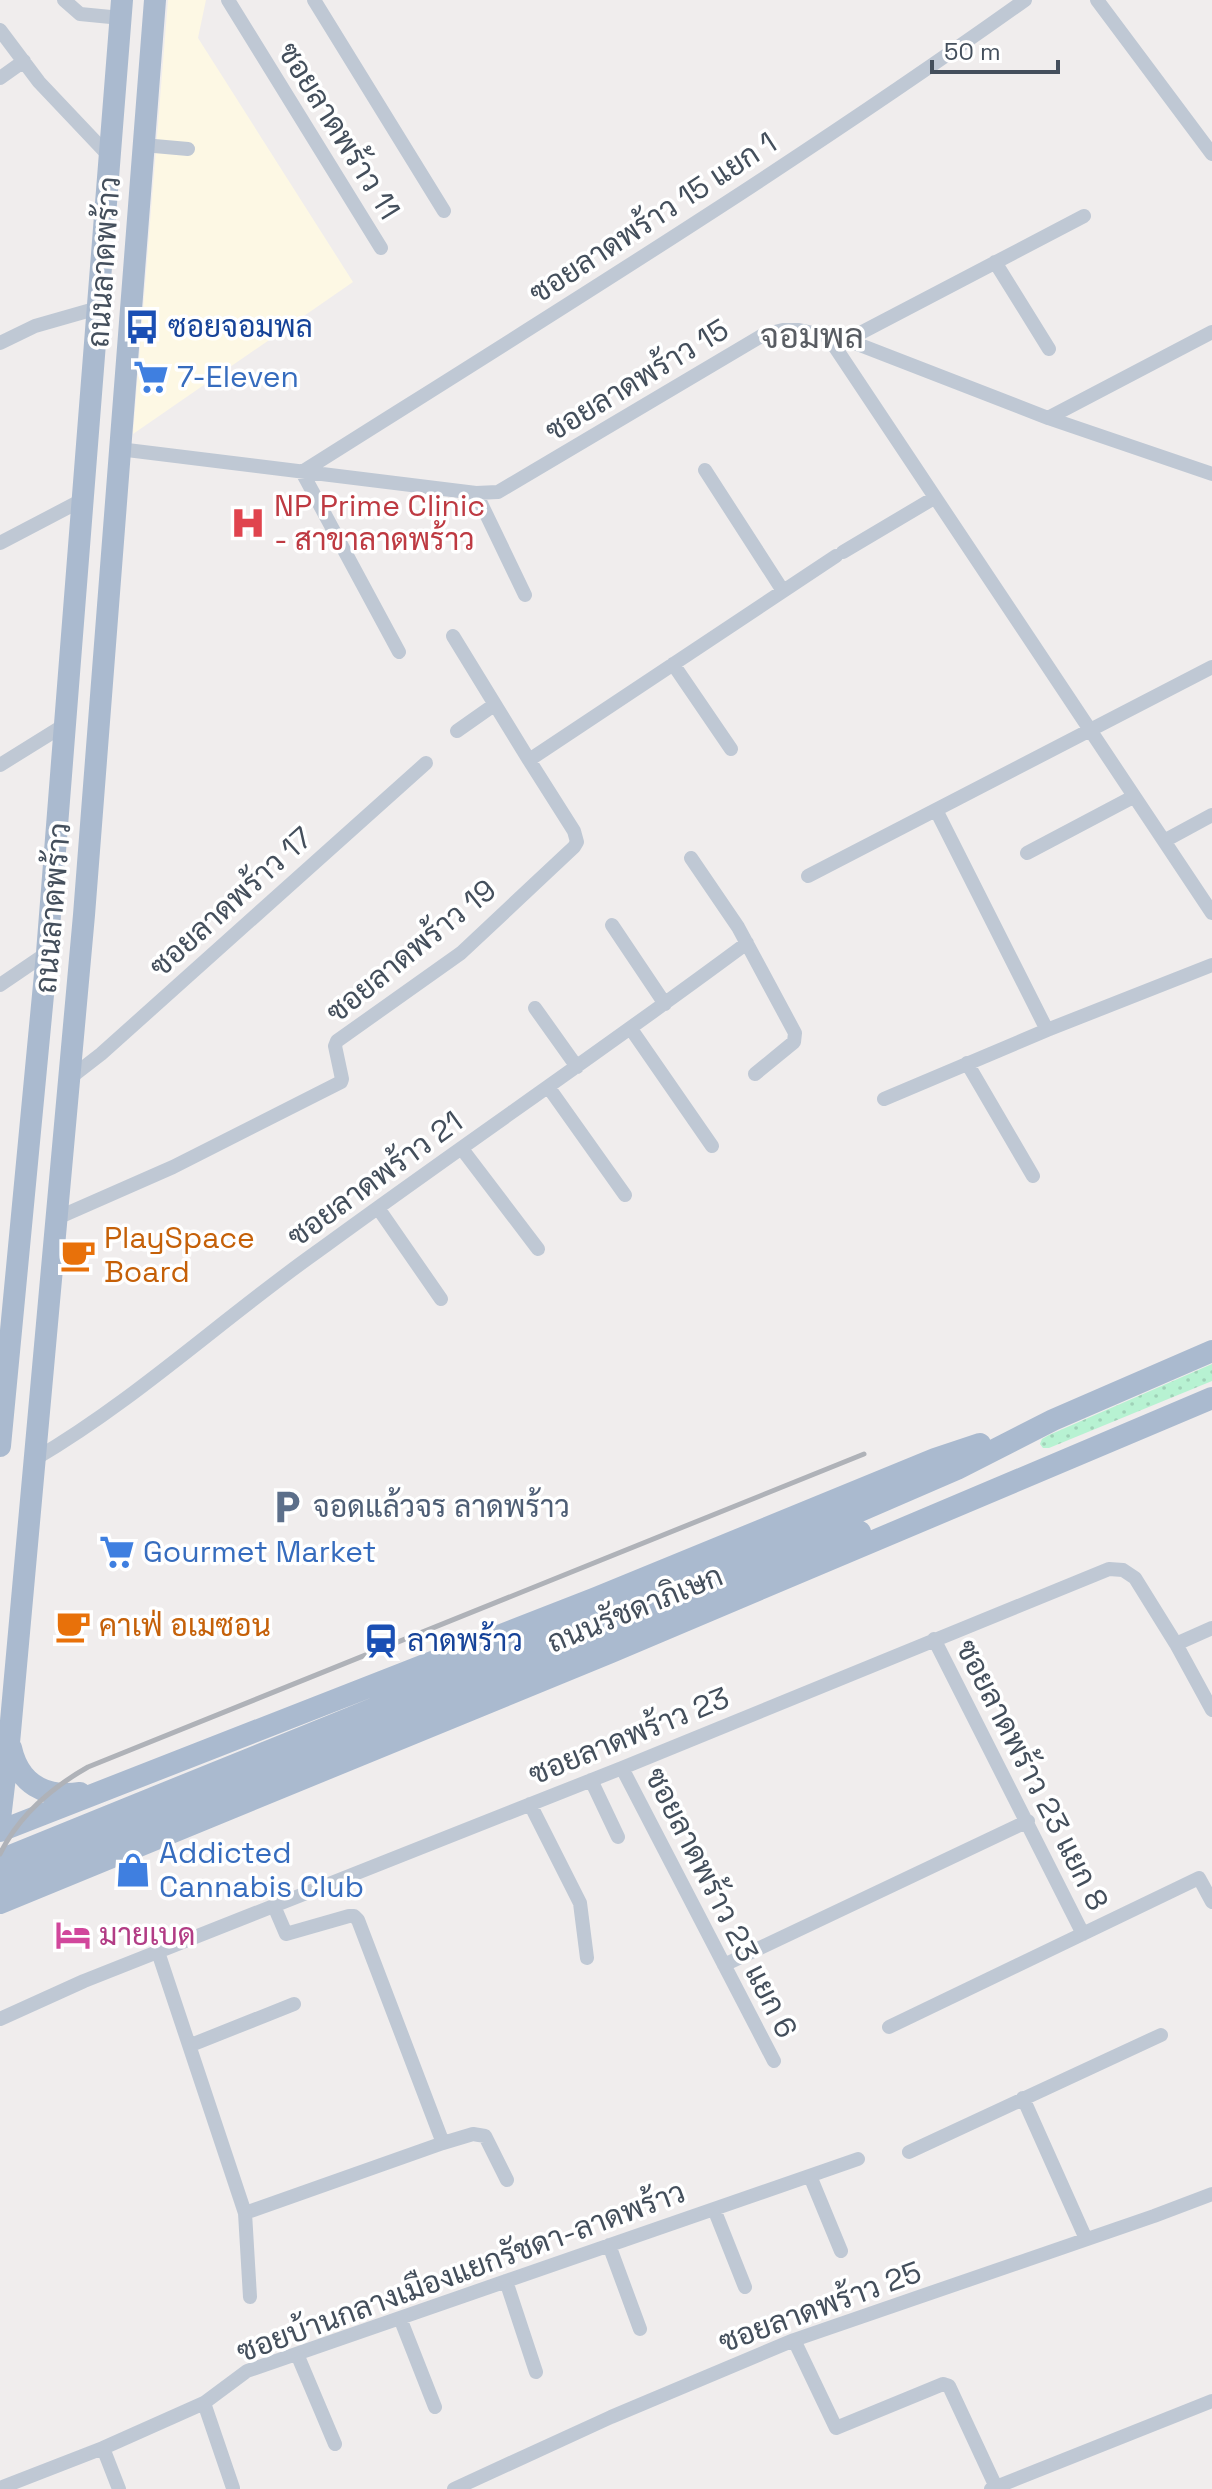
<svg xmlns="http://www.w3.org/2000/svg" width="1212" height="2489" font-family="'Space Grotesk',Sarabun,sans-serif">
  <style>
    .commercial { fill: #fdf8e4 }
    .grass { fill: url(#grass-dots) }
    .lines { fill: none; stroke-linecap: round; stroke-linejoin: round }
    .minor { stroke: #bfc8d4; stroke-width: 14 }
    .primary { stroke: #aabacf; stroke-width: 22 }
    .rail { stroke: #afb2b8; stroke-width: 5 }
    .labels { text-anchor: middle; stroke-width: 7; stroke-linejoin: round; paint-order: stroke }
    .street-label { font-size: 30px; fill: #444f5c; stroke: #fff }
    .transit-label { font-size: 30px; fill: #164399; stroke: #fff; text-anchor: start }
    .shop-label { font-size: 30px; fill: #366cbe; stroke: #fff; text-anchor: start }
    .health-label { font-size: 30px; fill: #be3a42; stroke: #fff; text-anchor: start }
    .food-label { font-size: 30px; fill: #c56008; stroke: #fff; text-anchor: start }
    .service-label { font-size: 30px; fill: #4e5e75; stroke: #fff; text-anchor: start }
    .hotel-label { font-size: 30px; fill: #b23c85; stroke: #fff; text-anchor: start }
    .quarter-label { font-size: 34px; fill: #595d63; stroke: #fff }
  </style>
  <defs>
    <pattern id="grass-dots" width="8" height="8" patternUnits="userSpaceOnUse" patternTransform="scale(2)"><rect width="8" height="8" fill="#b7f2d2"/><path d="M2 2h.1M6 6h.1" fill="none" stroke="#9fd1b7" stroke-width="1.8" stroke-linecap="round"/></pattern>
  </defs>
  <rect width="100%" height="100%" fill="#f0eded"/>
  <path class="commercial" d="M168 0H206L198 38 353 282 133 434Z"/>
  <path class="grass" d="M1212 1364V1381L1049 1448H1043L1040 1444 1042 1439 1049 1435Z"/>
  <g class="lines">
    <path class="minor" d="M64 0 80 14 121 18
      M228 0 381 248
      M314 0 444 211
      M1097 0 1212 154
      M0 30 39 82 110 157
      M0 78 24 61
      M143 145 188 149
      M995 262 1049 349
      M829 338 1212 913
      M847 340 1084 216
      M0 343 35 326 98 308
      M1048 418 1212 332
      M119 449 476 493 498 492 763 335 783 330H799L847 340 1048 418 1212 474
      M705 470 783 591
      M476 493 525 595
      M0 543 84 499
      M843 552 934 498
      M453 636 529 760
      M399 652 302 472C546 318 791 167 1025 0
      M673 664 731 749
      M457 731 494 705
      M0 765 66 724
      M936 810 1047 1030
      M1164 841 1212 815
      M1027 853 1133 797
      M691 858 738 927 795 1033 794 1042 755 1074
      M808 876 1212 667
      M612 925 665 1004
      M0 985 47 953
      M535 1008 577 1067
      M631 1029 712 1146
      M967 1063 1033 1176
      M70 1078 101 1054 426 763
      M549 1088 625 1195
      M884 1099 1047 1030 1212 965
      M462 1149 538 1249
      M378 1208 441 1299
      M57 1218 173 1167 341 1082 342 1079 335 1046 337 1041 461 953 574 847 577 842 574 831 529 760 836 556
      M35 1459C137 1399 222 1319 318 1251 460 1147 606 1048 747 943
      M934 1639 1083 1934
      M1176 1644 1212 1628
      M622 1768 774 2061
      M591 1780 618 1837
      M530 1804 580 1903 587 1958
      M158 1952 245 2213 250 2297
      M724 1965 1028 1821
      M0 2019 84 1981 622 1768 1109 1569 1123 1570 1135 1578 1176 1644 1212 1710
      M889 2027 1199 1878 1212 1902
      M191 2045 294 2004
      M1023 2098 1086 2239
      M443 2143 473 2134 485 2136 507 2180
      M909 2152 1161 2035
      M810 2176 841 2251
      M714 2209 745 2287
      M245 2213 443 2143 358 1920 354 1916H349L286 1934 274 1906
      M609 2245 640 2329
      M506 2281 536 2372
      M400 2318 435 2407
      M794 2340 836 2428 943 2384 949 2386 996 2487
      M297 2354 335 2444
      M204 2403 233 2488
      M103 2448 119 2489
      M0 2488 103 2448 204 2403 247 2371 858 2159
      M454 2489 611 2417 794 2340 1154 2216 1212 2194
      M991 2489 1212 2401"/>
    <path class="primary" d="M0 1446 47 953 122 0
      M11 1748C19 1784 44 1798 80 1793
      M0 1819 9 1743 84 915 155 0
      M0 1831 596 1598 935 1459 980 1444
      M0 1860 832 1523 957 1469 1053 1420 1212 1351
      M0 1882 860 1532
      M0 1903 611 1652 1212 1398"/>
    <path class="rail" d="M0 1854C19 1815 51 1788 88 1767L864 1454"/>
  </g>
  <defs>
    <g id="bus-bare" transform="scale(2.76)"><path d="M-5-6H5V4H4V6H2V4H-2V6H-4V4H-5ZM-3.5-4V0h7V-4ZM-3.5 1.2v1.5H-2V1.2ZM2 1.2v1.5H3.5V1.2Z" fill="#1a4fb4" stroke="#fff" stroke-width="2.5" paint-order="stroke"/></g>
    <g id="supermarket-bare" transform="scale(2.76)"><path d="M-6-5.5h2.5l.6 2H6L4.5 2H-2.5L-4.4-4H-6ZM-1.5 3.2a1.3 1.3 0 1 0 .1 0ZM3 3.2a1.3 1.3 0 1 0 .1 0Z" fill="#3f7fe0" stroke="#fff" stroke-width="2.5" paint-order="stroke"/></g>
    <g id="hospital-bare" transform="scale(2.76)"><path d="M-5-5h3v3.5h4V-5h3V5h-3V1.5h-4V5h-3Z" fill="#e0444e" stroke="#fff" stroke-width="2.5" paint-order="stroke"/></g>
    <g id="cafe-bare" transform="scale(2.76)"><path d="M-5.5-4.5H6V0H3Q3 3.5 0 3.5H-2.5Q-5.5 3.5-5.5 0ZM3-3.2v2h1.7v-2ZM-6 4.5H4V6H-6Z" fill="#e8710a" stroke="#fff" stroke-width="2.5" paint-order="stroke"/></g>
    <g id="parking-bare" transform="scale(2.76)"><path d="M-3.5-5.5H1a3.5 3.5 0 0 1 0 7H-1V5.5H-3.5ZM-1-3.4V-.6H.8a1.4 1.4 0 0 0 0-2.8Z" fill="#5c6f8a" stroke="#fff" stroke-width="2.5" paint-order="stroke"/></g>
    <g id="station-bare" transform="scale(2.76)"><path d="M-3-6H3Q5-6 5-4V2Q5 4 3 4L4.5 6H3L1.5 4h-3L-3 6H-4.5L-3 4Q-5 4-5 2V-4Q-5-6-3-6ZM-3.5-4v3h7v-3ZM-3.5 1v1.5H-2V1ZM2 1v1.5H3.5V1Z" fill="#1a4fb4" stroke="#fff" stroke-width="2.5" paint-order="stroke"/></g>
    <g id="shop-bare" transform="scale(2.76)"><path d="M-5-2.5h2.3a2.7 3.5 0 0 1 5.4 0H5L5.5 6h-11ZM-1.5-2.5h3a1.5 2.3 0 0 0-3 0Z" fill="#3f7fe0" stroke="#fff" stroke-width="2.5" paint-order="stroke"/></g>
    <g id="hotel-bare" transform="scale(2.76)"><path d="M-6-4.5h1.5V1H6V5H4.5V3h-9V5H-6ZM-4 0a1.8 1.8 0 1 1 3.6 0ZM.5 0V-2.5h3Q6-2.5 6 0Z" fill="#d1479c" stroke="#fff" stroke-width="2.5" paint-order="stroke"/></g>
  </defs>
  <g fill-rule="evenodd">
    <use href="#bus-bare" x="142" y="327"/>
    <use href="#supermarket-bare" x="151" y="377"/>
    <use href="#hospital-bare" x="248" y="523"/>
    <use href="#cafe-bare" x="78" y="1255"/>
    <use href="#parking-bare" x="287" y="1507"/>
    <use href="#supermarket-bare" x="117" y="1552"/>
    <use href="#cafe-bare" x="73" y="1626"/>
    <use href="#station-bare" x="381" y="1641"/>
    <use href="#shop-bare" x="133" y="1870"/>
    <use href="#hotel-bare" x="73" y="1935"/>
  </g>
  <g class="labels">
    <g class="street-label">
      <text transform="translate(339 131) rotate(58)" y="10">ซอยลาดพร้าว 11</text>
      <text transform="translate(653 218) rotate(-33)" y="10">ซอยลาดพร้าว 15 แยก 1</text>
      <text transform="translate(104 262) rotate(-86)" y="10">ถนนลาดพร้าว</text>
      <text transform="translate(637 380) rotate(-31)" y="10">ซอยลาดพร้าว 15</text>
      <text transform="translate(231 902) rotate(-42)" y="10">ซอยลาดพร้าว 17</text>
      <text transform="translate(53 908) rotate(-85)" y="10">ถนนลาดพร้าว</text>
      <text transform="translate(411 951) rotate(-39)" y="10">ซอยลาดพร้าว 19</text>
      <text transform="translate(375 1179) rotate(-36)" y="10">ซอยลาดพร้าว 21</text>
      <text transform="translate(635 1609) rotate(-22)" y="10">ถนนรัชดาภิเษก</text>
      <text transform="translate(629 1736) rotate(-22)" y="10">ซอยลาดพร้าว 23</text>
      <text transform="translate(1032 1775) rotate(63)" y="10">ซอยลาดพร้าว 23 แยก 8</text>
      <text transform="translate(721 1903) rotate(63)" y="10">ซอยลาดพร้าว 23 แยก 6</text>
      <text transform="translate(461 2272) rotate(-20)" y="10">ซอยบ้านกลางเมืองแยกรัชดา-ลาดพร้าว</text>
      <text transform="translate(820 2307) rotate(-20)" y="10">ซอยลาดพร้าว 25</text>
    </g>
    <g class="transit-label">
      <text x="168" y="337">ซอยจอมพล</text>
      <text x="407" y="1651">ลาดพร้าว</text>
    </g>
    <g class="shop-label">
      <text x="177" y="387">7-Eleven</text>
      <text x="143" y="1562">Gourmet Market</text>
      <text x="159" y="1863">Addicted<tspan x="159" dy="34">Cannabis Club</tspan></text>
    </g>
    <g class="health-label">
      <text x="274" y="516">NP Prime Clinic<tspan x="274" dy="34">- สาขาลาดพร้าว</tspan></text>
    </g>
    <g class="food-label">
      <text x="104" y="1248">PlaySpace<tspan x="104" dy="34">Board</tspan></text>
      <text x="99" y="1636">คาเฟ่ อเมซอน</text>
    </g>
    <g class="service-label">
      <text x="313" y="1517">จอดแล้วจร ลาดพร้าว</text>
    </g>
    <g class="hotel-label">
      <text x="99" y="1945">มายเบด</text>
    </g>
    <g class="quarter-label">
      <text x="812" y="348">จอมพล</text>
    </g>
  </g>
  <path d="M932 60v12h126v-12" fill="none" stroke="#444f5c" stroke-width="4"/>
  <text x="944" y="60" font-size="24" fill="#444f5c" stroke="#ffffff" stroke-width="6" paint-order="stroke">50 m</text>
</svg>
